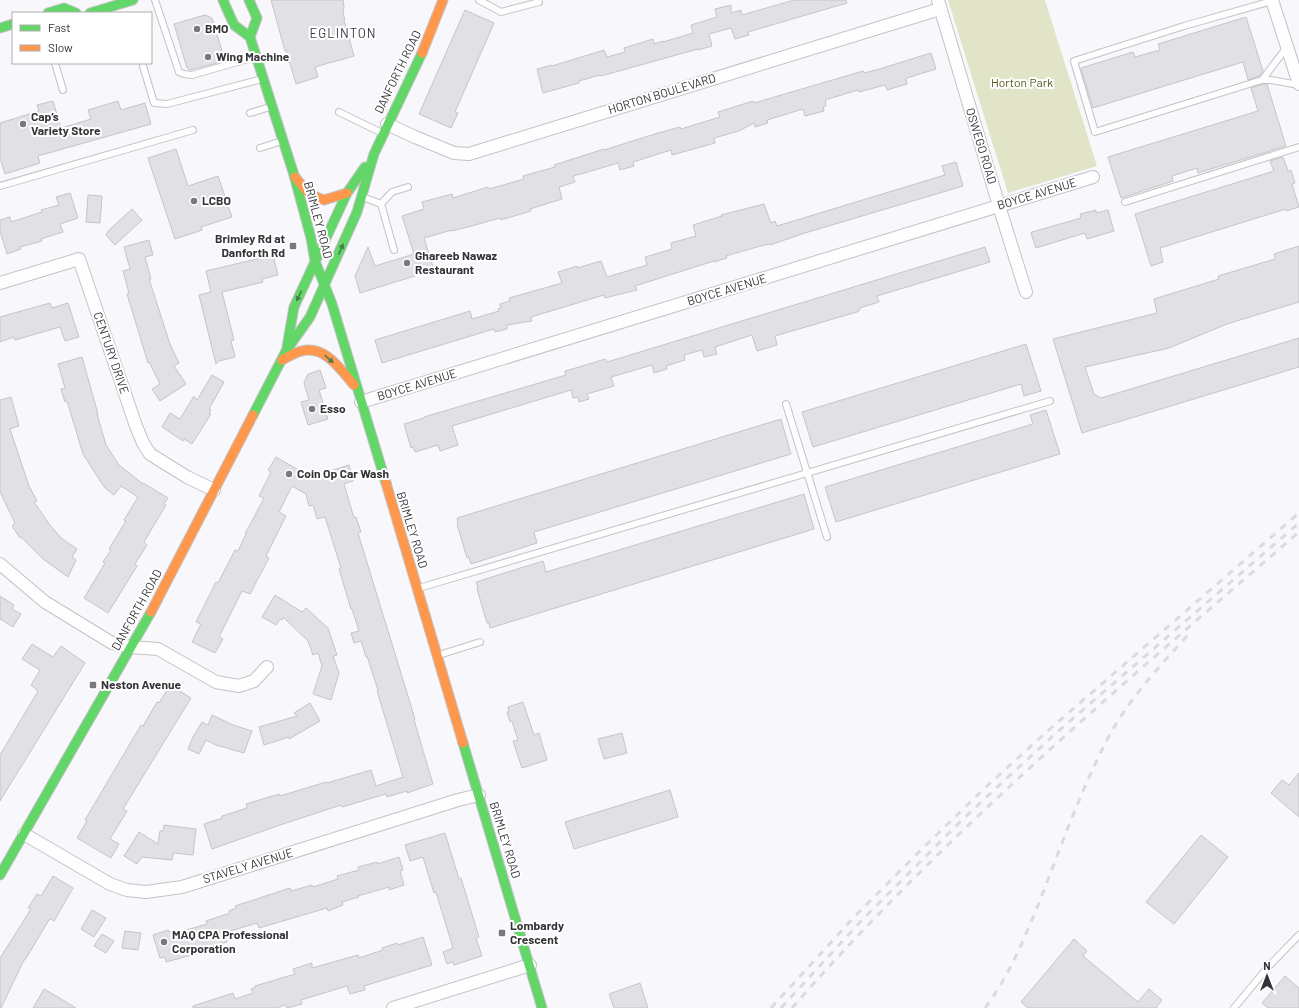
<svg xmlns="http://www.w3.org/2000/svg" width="1299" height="1008" font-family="Barlow,sans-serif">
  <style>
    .green { fill: #e1e4c6 }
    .building { fill: #e1e1e5; stroke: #c5c5c9 }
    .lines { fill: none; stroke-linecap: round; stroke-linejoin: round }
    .lane-casing { stroke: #c3c3c7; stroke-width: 8 }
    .street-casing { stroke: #c3c3c7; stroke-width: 14 }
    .fast-casing { stroke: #c3c3c7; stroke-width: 11 }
    .slow-casing { stroke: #c3c3c7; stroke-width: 11 }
    .lane { stroke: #fefeff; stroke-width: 6 }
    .street { stroke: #fefeff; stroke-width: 12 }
    .fast { stroke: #63d668; stroke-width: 9 }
    .slow { stroke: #ff974d; stroke-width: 9 }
    .rail { stroke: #dbdbdc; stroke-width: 3; stroke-dasharray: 7 7; stroke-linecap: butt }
    .oneway { fill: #497c4e }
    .poi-dot { fill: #79787d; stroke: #fff; stroke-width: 1.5 }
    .labels { text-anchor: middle; stroke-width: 4; stroke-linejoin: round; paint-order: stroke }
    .poi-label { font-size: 12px; font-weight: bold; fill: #343338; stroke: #fff; text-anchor: start }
    .street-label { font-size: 12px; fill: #343338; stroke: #fff }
    .park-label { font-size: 12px; fill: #575918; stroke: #fff }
    .neighbourhood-label { font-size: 13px; letter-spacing: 1px; fill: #3a3843; stroke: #fff }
  </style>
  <rect width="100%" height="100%" fill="#f8f8fc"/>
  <path class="green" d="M948 0H1045L1097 166 1008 193Z"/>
  <path class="building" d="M271 0H343L344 7 343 14 345 19 344 20 354 56 315 67 318 77 296 84 286 50 285 51Z
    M794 0H846L847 3 748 32 749 35 735 39 731 28 709 34 712 46 698 50V49L601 76 600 75 579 81V83L543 93 537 69 552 65V66L604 50 607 57 625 52 624 48 653 39 654 44 663 41V42L693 33 691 25 717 17 715 9 731 5V13L741 10 742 15Z
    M465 10 494 23 455 112 458 113 451 128 419 114Z
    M205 15 212 18 225 61 190 70 187 68 174 24Z
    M1246 17 1263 71 1259 76 1248 80 1243 62 1093 108 1081 68 1133 52 1135 57 1160 50 1158 44Z
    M931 53 936 69 907 78 906 79 907 84 887 90 885 85 859 92 858 90 825 100 826 106 823 107 824 111 805 116 803 109 767 120 768 123 755 127 754 123 739 131 714 138 715 143 672 155 671 150 633 162 634 166 620 170 618 163 581 174 573 176 575 182 559 187 562 199 530 209 531 211 501 220 500 218 468 227 452 231V230L424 238 434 270 360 293 355 276 368 247 375 266 414 254 402 216 424 209 422 202 452 194 453 198 488 187 489 189 524 179 523 176 555 167 554 165 582 156 604 149V150L658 133 680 127 681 129 720 117 718 112 753 101 754 103 863 71 864 73 876 70Z
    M1263 84H1267L1286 146 1198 173 1197 168 1172 176 1173 181 1121 198 1108 157 1258 111 1251 88Z
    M53 101 61 128 91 119 88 110 118 101 121 110 145 103 151 124 38 156 40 163 5 174 0 158V123L39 111 37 105Z
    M176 149 188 186 218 176 232 217 201 227 202 230 175 239 148 158Z
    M1283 157 1288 171 1291 170 1295 183 1292 184 1299 207 1286 211V209L1160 248 1163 262 1151 266 1135 214 1274 171 1270 161Z
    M956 162 963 186 805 233 770 245 769 244 757 247 726 256 727 258 714 262V261L635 286 637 290 605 298 604 295 531 317 532 321 507 325V329L495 332 494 329 487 331 382 363 375 340 470 311 472 319 499 311 498 309 501 308 500 304 510 301 509 298 562 283 558 272 577 266V268L601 261 607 277 647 265 645 257 672 249 671 243 696 236 693 225 722 216 721 215 764 204 771 223 775 221 777 226 945 175 942 166Z
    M70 193 78 218 60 224 63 232 41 239 42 241 20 247 21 249 7 254 0 231V220L10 217 11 222 42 212 41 210 59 205 56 197Z
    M88 195 102 196 100 223 86 222Z
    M132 209 142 220 115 245 106 235 109 230Z
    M1096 210V213L1108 210 1114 231 1087 239 1085 233 1036 248 1031 233 1032 232 1081 218 1080 214Z
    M149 240 153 255 145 257 151 279H149L170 344 179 363 174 366 186 384 160 401 152 389 160 384 149 362 148 363 127 294 129 293 123 271 130 269 124 247Z
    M1299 246V302L1227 324 1169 348 1085 367 1094 394 1101 398 1299 338V367L1082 433 1053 339 1157 313 1154 299 1219 279 1218 276 1275 259 1274 254Z
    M985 247 990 262 877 296 879 302 860 308V310L857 312 775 336 777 345 757 351 752 335 715 347 717 354 704 357 702 350 684 355 685 360 666 366 667 369 654 373 652 365 611 377 614 386 587 394 589 399 579 402 578 397 573 398 571 390 452 426 458 445 440 451 438 445 415 452 413 447 411 448 404 424 424 418V417L566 375 565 371 579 367 605 359 607 362Z
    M273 255 278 275 262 279 263 282 222 292 234 340 231 341 235 357 219 361 216 364 199 295 211 292 206 271Z
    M50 303 52 308 68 303 79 337 65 341 60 327 15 340 14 337 0 342V317Z
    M1026 344 1041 391 1024 396 1021 384 813 447 802 412Z
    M82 357 98 414H97L106 445 119 465 143 484V483L168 498 164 504 166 505 144 542 147 545 135 564 137 566 108 613 84 598 105 563 103 562 111 550 109 549 126 521 124 520 138 497 121 486 114 495 104 487 83 454 67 401 65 402 61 389 65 388 58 364Z
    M320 370 326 388 319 390 328 419 308 425 301 402 309 400 304 383 308 374Z
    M212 375 224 382 209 409 211 410 209 413 211 414 192 444 184 439 183 441 162 427 170 413 180 419 194 396 197 400Z
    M11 397 19 426 10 429 29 486 37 501 34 502 50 525 61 538 77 549 72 557 76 560 68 577 43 559 21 537 20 538 12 526 15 523 0 492V400Z
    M1046 410 1060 454 836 522 825 487 1033 424 1030 415Z
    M781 419 791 454 534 532 537 543 471 564 469 557 467 558 457 524 458 523 457 518Z
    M276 457 311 477 349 465 353 481 344 484 354 518 356 517 361 532 358 533 415 719 414 720 433 784 407 793V791L387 797 386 794 342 807 341 805 280 825 212 849 204 824 222 818V816L247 808 246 804 279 794 280 796 326 782 327 783 371 770 376 786 403 777 377 691 378 690 367 656 366 657 361 641 354 643 351 633 359 631 352 609H351L339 569 341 568 325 517 317 519 313 505 309 506 306 494 292 486 279 512 286 516 266 556 269 558 250 594 242 591 219 637 223 639 215 653 192 642 201 624 196 622 216 582 218 583 235 550 238 551 246 534H245L264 498 259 496 271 472 268 470Z
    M804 494 814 529 490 628 489 623H487L477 589 478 588 476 582 543 561 546 572Z
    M275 595 302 612 306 608 328 628 337 655 333 656 339 673 331 700 313 694 322 666 318 653 313 655 308 641 283 617 282 620 280 619 276 625 262 617Z
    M0 596 14 605 12 609 21 614 13 627 0 619Z
    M32 644 53 657 61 646 85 663 0 801V755L38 691 31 685 40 670 22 659Z
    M170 685 191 698 123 809 127 811 110 839 119 844 111 858 77 838 87 821 85 820 141 725 143 726 157 702 159 703Z
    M523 702 534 735 539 733 547 760 522 768 513 741 518 740 512 721 510 722 507 712H509L508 707Z
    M310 703 320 721 289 739V737L264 745 259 727 297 716 294 713Z
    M212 715 233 725 252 731 244 753 216 745 206 740 199 754 188 749 193 737 202 722 208 725Z
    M622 733 627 753 604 759 598 739Z
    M1299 773V817L1271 793 1282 780 1289 785Z
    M670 790 678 817 574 849 565 822Z
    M164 825 196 829 193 855 173 853 172 860 142 857 137 864 124 856 139 832 158 844 160 831H163Z
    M445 833 459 879 461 878 479 937 476 938 482 956 454 965 453 962 447 964 443 952 453 948 436 892 434 893 423 857 410 861 405 845Z
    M1201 835 1228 857 1174 924 1146 902Z
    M399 857 403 870 400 871 404 885 389 890V887L358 896 359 897 342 902 343 905 328 911 327 908 259 928 257 923 224 933 227 942 206 948 207 951 166 962 165 957 160 958 153 935 168 930 169 932 175 930 176 933 207 924 206 921 230 913 229 911 236 908 235 906 290 888 291 891 312 885 313 887 338 879 337 876 359 870 358 867 377 862V864Z
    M53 876 73 888 54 921 51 919 49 920 25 960H24L1 1008H0V958L31 909 28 908 37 894 41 896Z
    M92 910 106 918 94 937 81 929Z
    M125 931 141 933 138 950 122 948Z
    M102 934 114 941 106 953 94 946Z
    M423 937 432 965 364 986 365 990 350 994 347 986 301 1000 302 1004 287 1008 285 1005 277 1008H193V1006L233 993 235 999 253 993 251 989 256 987 255 986 295 974 293 969 312 963V968L358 955 359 958 383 950 382 948 397 943 398 945Z
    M1074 939 1087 951 1083 956 1138 1002 1149 989 1162 1000 1156 1008H1028L1021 1002Z
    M1285 976 1299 988V1008H1268L1262 1003Z
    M640 983 648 1008H614L609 994Z
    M44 989 58 997 76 1008H33Z"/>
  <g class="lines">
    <g class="lane-casing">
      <path id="lane" d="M155 0 179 72 184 74 192 75 255 57
        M479 0 501 12 539 2
        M1287 47 1262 80H1271L1299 85
        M55 63 63 90
        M143 66 154 103 167 104 262 79
        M1262 80 1095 132 1074 61 1184 26 1272 1
        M339 112 382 133
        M250 113 270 107
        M260 148 282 141
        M0 186 193 130
        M363 197 381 204 394 250
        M1125 202 1299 147
        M381 204 392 192 408 187
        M786 404 827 537
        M419 588 1050 401
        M439 655 480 642
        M1234 1008 1268 967 1299 935"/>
    </g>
    <g class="street-casing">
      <path id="street" d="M938 0 999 206 1026 292
        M1272 0 1299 84
        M387 124 415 137 454 153 469 154 940 9
        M0 283 79 259 136 426 143 443 150 454 187 477 214 490
        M361 402 1093 177
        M0 564 45 602 112 643 131 647 158 649 216 682 239 686 254 681 267 667
        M24 834 110 884 127 890 146 892 182 887 458 800 479 795
        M393 1008 530 965"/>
    </g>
    <g class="fast-casing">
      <path id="fast" d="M223 0 234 25 250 37 294 175 311 238 315 261 332 304 386 483
        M249 0 257 18 250 37
        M48 13 64 8 76 13
        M90 13 133 0
        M0 28 13 24
        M287 347 294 307 347 193 365 167
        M253 415 286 351 310 317 357 212 374 154 422 53
        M463 743 542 1008
        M0 875 151 612"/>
    </g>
    <g class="slow-casing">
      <path id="slow" d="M422 53 443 0
        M295 177 309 194 324 200 347 193
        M282 360C288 357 295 352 302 351 325 345 341 370 354 385
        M386 483 463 743
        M151 612 253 415"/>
    </g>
    <use href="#lane" class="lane"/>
    <use href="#street" class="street"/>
    <use href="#fast" class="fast"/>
    <use href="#slow" class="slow"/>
    <path class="rail" d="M771 1008 857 914 923 848 987 786 1051 728 1299 513
      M781 1008 862 920 960 822 993 791 1055 734 1299 523
      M792 1008C945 833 1123 684 1299 532
      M985 1008C1009 976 1024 939 1039 903 1060 849 1080 792 1107 740 1127 701 1159 667 1188 635"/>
  </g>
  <defs><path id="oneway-solid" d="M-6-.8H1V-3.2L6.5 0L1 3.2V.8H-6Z"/></defs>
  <g class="oneway">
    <use href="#oneway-solid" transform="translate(341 249) rotate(-66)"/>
    <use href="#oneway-solid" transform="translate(299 296) rotate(116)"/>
    <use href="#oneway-solid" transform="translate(329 359) rotate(42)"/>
  </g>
  <g class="poi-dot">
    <circle cx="197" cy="29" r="4"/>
    <circle cx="208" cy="57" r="4"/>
    <circle cx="23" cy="124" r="4"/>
    <circle cx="194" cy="201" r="4"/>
    <rect x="289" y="242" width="8" height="8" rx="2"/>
    <circle cx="407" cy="263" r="4"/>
    <circle cx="312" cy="409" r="4"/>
    <circle cx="289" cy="474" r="4"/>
    <rect x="89" y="681" width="8" height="8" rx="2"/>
    <rect x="498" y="929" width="8" height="8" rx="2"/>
    <circle cx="164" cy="942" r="4"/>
  </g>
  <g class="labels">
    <g class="poi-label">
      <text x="205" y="33">BMO</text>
      <text x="216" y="61">Wing Machine</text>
      <text x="31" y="121">Cap’s<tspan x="31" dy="14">Variety Store</tspan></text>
      <text x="202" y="205">LCBO</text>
      <text x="285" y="243" text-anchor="end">Brimley Rd at<tspan x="285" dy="14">Danforth Rd</tspan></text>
      <text x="415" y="260">Ghareeb Nawaz<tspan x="415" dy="14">Restaurant</tspan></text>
      <text x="320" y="413">Esso</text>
      <text x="297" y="478">Coin Op Car Wash</text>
      <text x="101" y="689">Neston Avenue</text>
      <text x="510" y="930">Lombardy<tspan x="510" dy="14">Crescent</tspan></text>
      <text x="172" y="939">MAQ CPA Professional<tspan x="172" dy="14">Corporation</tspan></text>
    </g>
    <g class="street-label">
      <text transform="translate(398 72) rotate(-64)" y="4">DANFORTH ROAD</text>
      <text transform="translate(662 94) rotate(-17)" y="4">HORTON BOULEVARD</text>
      <text transform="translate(981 146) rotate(73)" y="4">OSWEGO ROAD</text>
      <text transform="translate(1037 194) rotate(-17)" y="4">BOYCE AVENUE</text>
      <text transform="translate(318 220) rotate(75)" y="4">BRIMLEY ROAD</text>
      <text transform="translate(727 290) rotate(-17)" y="4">BOYCE AVENUE</text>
      <text transform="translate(111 353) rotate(71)" y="4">CENTURY DRIVE</text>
      <text transform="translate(417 385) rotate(-17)" y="4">BOYCE AVENUE</text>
      <text transform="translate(412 530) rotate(73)" y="4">BRIMLEY ROAD</text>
      <text transform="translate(137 610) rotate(-61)" y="4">DANFORTH ROAD</text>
      <text transform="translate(505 840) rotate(73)" y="4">BRIMLEY ROAD</text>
      <text transform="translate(248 866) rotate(-17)" y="4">STAVELY AVENUE</text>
    </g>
    <g class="park-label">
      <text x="1022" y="87">Horton Park</text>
    </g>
    <g class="neighbourhood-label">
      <text x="343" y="38">EGLINTON</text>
    </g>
  </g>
  <rect x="12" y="12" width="140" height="52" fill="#ffffff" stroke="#aeadaf"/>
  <rect x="20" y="25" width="20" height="6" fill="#63d668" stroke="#aeadaf"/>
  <text x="48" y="32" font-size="12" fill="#343338">Fast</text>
  <rect x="20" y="45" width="20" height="6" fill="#ff974d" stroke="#aeadaf"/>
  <text x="48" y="52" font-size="12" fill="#343338">Slow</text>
  <g transform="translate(1267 976)" stroke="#ffffff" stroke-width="3" paint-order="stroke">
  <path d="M0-3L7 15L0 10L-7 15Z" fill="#343338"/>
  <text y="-6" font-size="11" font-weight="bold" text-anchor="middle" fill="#343338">N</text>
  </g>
</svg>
